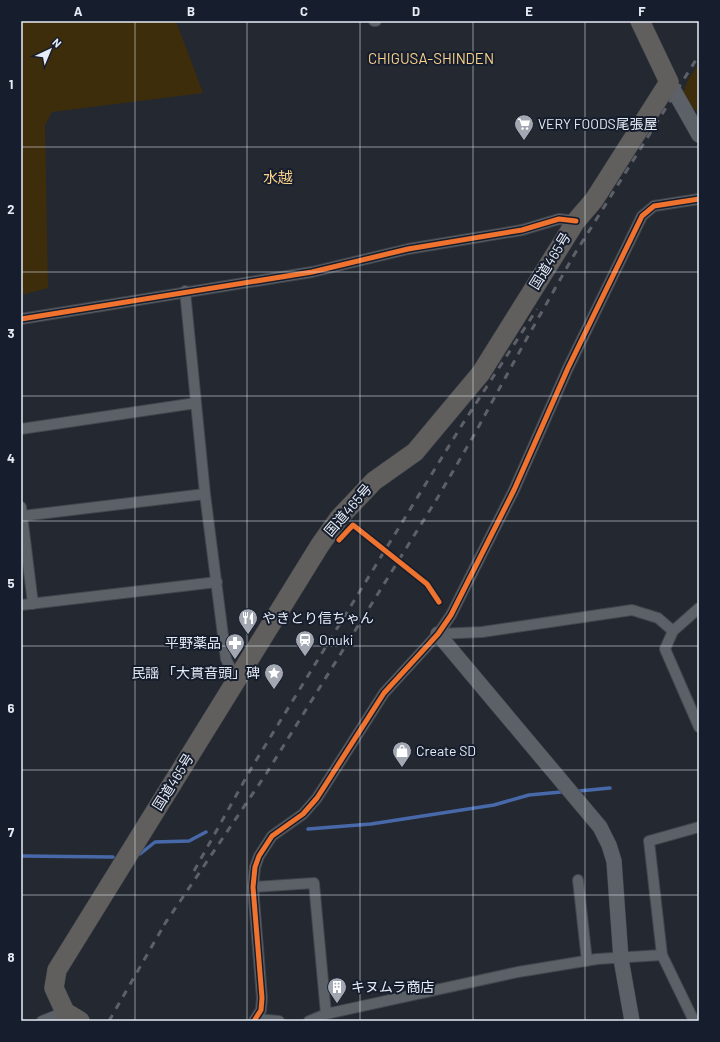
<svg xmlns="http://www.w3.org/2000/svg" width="720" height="1042" font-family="Barlow,'Noto Sans JP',sans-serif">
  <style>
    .green { fill: #3e2d0a }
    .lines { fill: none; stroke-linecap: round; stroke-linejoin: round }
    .stream { stroke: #4769aa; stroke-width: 3.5 }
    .street-casing { stroke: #42464c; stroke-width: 12 }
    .secondary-casing { stroke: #42464c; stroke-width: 16 }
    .highway-casing { stroke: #42464c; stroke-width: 20 }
    .street { stroke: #5c6067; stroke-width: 10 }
    .secondary { stroke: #5c6067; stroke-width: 15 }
    .highway { stroke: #605f5d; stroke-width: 19 }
    .rail { stroke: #5d6067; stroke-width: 3; stroke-dasharray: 7 7; stroke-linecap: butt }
    .cycleway-casing { stroke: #161d2c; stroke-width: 8 }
    .cycleway { stroke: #ef722f; stroke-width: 5 }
    .grid { fill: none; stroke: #e6ecf6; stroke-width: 1; stroke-opacity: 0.55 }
    .labels { text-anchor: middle; stroke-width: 4; stroke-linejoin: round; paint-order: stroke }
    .poi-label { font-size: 14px; fill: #e6ecf6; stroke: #161d2c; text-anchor: start }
    .street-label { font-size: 14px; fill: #e6ecf6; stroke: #161d2c }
    .neighbourhood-label { font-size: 15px; fill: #fbd28b; stroke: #161d2c }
    .neatline { fill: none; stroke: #e6ecf6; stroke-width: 1.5 }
    .grid-label { font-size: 13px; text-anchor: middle; font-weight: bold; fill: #e6ecf6 }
  </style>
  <rect width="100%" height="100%" fill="#242831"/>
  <path class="green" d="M21 21H176L203 93 52 112 45 125 48 288 21 295Z
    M699 63V109L697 111 688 104 683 93 688 80Z"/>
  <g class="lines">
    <path class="stream" d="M579 791 610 788
      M308 829 371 824 494 805 529 795 561 792
      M140 854 155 842 189 841 206 832
      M21 856 113 857"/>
    <g class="street-casing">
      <path id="street" d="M374 21H376
        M185 291 205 494 226 659 236 680
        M21 319 312 272 408 249 522 230 559 219 576 221
        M21 429 196 403
        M21 507 33 604
        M22 516 205 494
        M21 605 217 582
        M699 608 673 631 665 649 699 727
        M438 634 482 632 632 610 658 618 673 631
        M578 880 587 961
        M253 887 314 883 326 1014
        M257 1019 279 1021
        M42 1021 65 1012
        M254 1021 261 1010 262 998 253 887 255 867 259 856 272 836 303 814 317 798 384 693 438 634 451 615 514 490 568 368 642 216 654 206 699 199
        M309 1021 326 1014 518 972 597 959 662 955
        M694 1021 662 955 649 841 699 827"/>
    </g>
    <g class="secondary-casing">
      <path id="secondary" d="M669 82 699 135
        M438 634 600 827 609 845 614 861 621 959 632 1021"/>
    </g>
    <g class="highway-casing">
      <path id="highway" d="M80 1021 65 1012 54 988 57 970 320 545 339 518 374 481 415 452 481 373 576 221 594 200 669 82 640 21"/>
    </g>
    <use href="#street" class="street"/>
    <use href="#secondary" class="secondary"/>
    <use href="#highway" class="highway"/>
    <path class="rail" d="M194 871 252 767 460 428 537 309
      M164 925 266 774 438 497 474 435 527 338 574 255 699 55
      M109 1021 167 920"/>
    <g class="cycleway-casing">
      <path id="cycleway" d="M21 319 312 272 408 249 522 230 559 219 576 221
        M339 540 353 525 427 584 439 602
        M254 1021 261 1010 262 998 253 887 255 867 259 856 272 836 303 814 317 798 384 693 438 634 451 615 514 490 568 368 642 216 654 206 699 199"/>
    </g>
    <use href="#cycleway" class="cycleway"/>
  </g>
  <path class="grid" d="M135 21V1021M247 21V1021M360 21V1021M473 21V1021M585 21V1021M21 147H699M21 272H699M21 396H699M21 521H699M21 646H699M21 770H699M21 895H699"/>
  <defs>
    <g id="supermarket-pin" transform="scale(1)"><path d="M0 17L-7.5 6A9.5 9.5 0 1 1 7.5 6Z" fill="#a2a7b1" stroke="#161d2c"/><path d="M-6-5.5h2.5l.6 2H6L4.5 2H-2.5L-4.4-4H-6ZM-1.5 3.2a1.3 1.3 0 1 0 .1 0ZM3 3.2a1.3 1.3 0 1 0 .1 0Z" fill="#fff"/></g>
    <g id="restaurant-pin" transform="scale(1)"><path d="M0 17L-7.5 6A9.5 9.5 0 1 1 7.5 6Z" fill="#a2a7b1" stroke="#161d2c"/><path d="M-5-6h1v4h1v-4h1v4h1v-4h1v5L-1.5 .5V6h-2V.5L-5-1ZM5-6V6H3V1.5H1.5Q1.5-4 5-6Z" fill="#fff"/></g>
    <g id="station-pin" transform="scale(1)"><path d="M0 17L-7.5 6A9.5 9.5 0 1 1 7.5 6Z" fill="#a2a7b1" stroke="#161d2c"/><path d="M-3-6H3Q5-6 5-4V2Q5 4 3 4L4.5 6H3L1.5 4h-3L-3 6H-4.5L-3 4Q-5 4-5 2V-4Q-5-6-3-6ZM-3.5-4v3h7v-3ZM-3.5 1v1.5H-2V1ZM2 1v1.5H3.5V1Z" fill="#fff"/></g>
    <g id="pharmacy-pin" transform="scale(1)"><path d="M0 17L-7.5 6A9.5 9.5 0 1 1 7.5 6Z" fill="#a2a7b1" stroke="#161d2c"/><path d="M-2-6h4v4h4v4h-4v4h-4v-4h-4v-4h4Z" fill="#fff"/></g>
    <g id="sight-pin" transform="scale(1)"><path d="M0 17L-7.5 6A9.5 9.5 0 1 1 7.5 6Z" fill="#a2a7b1" stroke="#161d2c"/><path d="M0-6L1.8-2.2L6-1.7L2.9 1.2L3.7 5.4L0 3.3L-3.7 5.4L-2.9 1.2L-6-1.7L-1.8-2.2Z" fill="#fff"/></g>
    <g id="shop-pin" transform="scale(1)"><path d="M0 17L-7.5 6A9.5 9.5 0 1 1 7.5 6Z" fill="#a2a7b1" stroke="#161d2c"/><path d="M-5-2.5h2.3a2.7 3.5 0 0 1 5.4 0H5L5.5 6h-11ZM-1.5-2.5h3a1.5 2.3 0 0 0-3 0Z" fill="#fff"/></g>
    <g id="building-pin" transform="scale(1)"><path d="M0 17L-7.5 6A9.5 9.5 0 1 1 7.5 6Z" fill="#a2a7b1" stroke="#161d2c"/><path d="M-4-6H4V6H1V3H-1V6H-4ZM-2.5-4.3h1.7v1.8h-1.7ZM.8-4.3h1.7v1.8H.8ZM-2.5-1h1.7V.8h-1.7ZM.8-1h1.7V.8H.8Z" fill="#fff"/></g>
  </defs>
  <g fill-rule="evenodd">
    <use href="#supermarket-pin" x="524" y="124"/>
    <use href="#restaurant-pin" x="248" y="618"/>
    <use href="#station-pin" x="305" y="640"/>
    <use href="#pharmacy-pin" x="235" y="643"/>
    <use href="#sight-pin" x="274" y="673"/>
    <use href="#shop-pin" x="402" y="751"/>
    <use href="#building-pin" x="337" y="987"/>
  </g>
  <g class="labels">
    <g class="poi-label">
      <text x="538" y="129">VERY FOODS尾張屋</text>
      <text x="262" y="623">やきとり信ちゃん</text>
      <text x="319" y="645">Onuki</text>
      <text x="221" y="648" text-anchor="end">平野薬品</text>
      <text x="260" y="678" text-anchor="end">民謡 「大貫音頭」碑</text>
      <text x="416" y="756">Create SD</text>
      <text x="351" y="992">キヌムラ商店</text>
    </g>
    <g class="street-label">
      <text transform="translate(550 261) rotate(-58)" y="5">国道465号</text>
      <text transform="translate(348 510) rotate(-49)" y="5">国道465号</text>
      <text transform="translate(173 782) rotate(-58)" y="5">国道465号</text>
    </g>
    <g class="neighbourhood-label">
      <text x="431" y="64">CHIGUSA-SHINDEN</text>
      <text x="278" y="183">水越</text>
    </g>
  </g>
  <rect width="720" height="1042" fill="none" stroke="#161d2c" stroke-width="44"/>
  <g transform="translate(50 50) rotate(44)" stroke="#161d2c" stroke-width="3" paint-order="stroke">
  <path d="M0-3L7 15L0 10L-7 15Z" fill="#e6ecf6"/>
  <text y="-6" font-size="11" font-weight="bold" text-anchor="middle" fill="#e6ecf6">N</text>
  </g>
  <rect x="22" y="22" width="676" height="998" class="neatline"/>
  <g class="grid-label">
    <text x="78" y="16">A</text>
    <text x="191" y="16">B</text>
    <text x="304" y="16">C</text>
    <text x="416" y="16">D</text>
    <text x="529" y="16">E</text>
    <text x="642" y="16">F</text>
    <text x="11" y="89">1</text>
    <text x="11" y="214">2</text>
    <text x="11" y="338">3</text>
    <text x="11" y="463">4</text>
    <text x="11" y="588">5</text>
    <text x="11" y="713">6</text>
    <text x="11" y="837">7</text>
    <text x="11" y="962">8</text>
  </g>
</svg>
